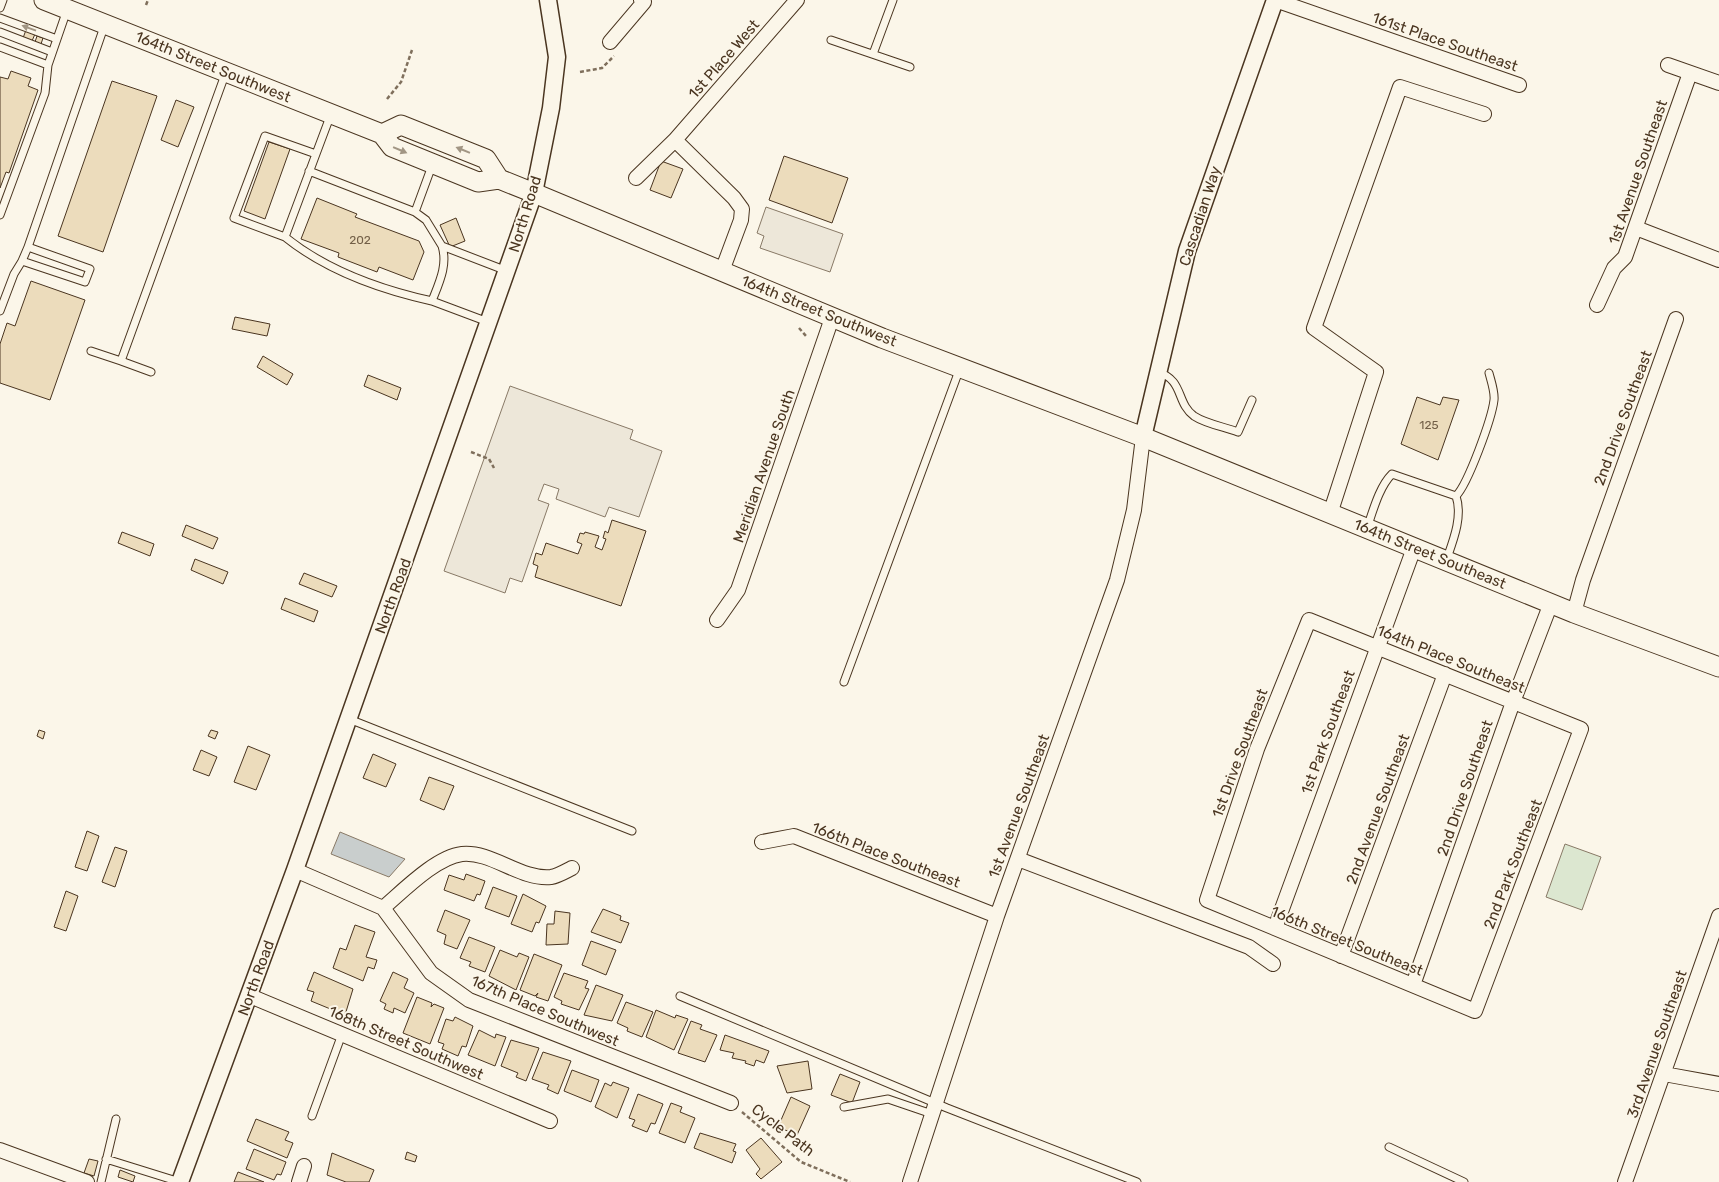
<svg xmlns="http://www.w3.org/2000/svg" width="1719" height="1182" font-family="Rubik,sans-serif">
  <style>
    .green { fill: #dce7d0; stroke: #887966 }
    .parking { fill: #ede7d9; stroke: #887966 }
    .water { fill: #c9cecd; stroke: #887966 }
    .building { fill: #ecdcbc; stroke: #4a3520 }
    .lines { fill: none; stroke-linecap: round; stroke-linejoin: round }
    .service-casing { stroke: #4a3520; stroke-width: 9 }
    .minor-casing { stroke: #4a3520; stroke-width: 16 }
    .tertiary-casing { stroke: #4a3520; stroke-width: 19 }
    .secondary-casing { stroke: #4a3520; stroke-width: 21 }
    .path { stroke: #7f6f5c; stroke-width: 2.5; stroke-dasharray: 4 2.5; stroke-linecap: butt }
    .service { stroke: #fbf6e9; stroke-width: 7 }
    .minor { stroke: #fbf6e9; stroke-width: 14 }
    .tertiary { stroke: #fbf6e9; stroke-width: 16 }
    .secondary { stroke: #fbf6e9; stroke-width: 19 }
    .oneway { fill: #a29684 }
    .labels { text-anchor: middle; stroke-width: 4; stroke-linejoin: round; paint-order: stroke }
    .number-label { font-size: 12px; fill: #725f47 }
    .street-label { font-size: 15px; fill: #4a3520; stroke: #fbf6e9 }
  </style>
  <rect width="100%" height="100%" fill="#fbf6e9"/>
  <path class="green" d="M1565 844 1601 857 1582 910 1546 897Z"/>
  <path class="parking" d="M766 207 843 234 830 272 760 248 764 236 757 233Z
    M510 386 633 430 630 439 662 451 639 517 609 507 605 517 556 499 559 489 544 484 538 500 549 504 522 582 510 578 505 593 444 571Z"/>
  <path class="water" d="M340 832 405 859 389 877 331 854Z"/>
  <path class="building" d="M26 30 35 34 32 41 23 38Z
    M37 36 43 38 41 44 35 42Z
    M11 71 31 78 28 86 38 90 9 173 6 172 0 188V77L8 79Z
    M112 81 157 96 103 252 58 236Z
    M176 100 194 107 178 147 161 140Z
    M269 142 290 149 265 219 244 211Z
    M784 156 848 178 832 223 769 200Z
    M661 161 683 169 671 198 650 190Z
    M317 198 357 214 355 217 419 241 424 252 413 280 379 267 377 272 338 257 339 253 301 239Z
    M456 218 465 241 450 247 440 225Z
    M31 281 85 300 50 400 0 383V344L7 323 15 326Z
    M235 317 270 324 267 336 232 329Z
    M263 356 293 374 287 385 257 367Z
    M368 375 401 388 397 400 364 386Z
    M1417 397 1440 405 1443 397 1459 400 1438 460 1401 444Z
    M612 520 646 531 621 606 535 577 538 566 533 564 536 553 542 555 546 543 578 554 582 544 577 542 580 533 584 534 585 532 599 536 595 547 602 550 606 539 603 538 605 531 608 533Z
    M186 525 218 538 213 549 182 536Z
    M122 532 154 544 150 556 118 543Z
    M195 559 228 572 223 584 191 570Z
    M304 573 337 586 332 597 299 584Z
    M285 598 318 611 314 622 281 609Z
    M39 730 45 732 43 739 37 736Z
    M211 730 218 732 215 739 208 736Z
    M248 746 270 755 256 790 234 782Z
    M201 750 217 757 209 776 193 770Z
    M373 754 396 764 386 787 363 778Z
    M429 777 454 786 444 810 420 800Z
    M87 831 99 836 87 871 75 867Z
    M115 847 127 851 115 887 102 882Z
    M466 874 485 881 480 895 477 894 474 901 444 890 449 875 464 880Z
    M493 887 517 896 509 917 485 908Z
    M66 891 78 896 66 931 54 927Z
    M523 894 546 906 539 923 536 922 532 932 511 924Z
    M603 909 621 916 620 920 629 923 621 943 591 932Z
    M445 910 470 920 457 949 444 944 446 935 437 931Z
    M555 911 570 913 568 944 546 945 547 924H554Z
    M355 925 375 932 366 957 377 960 374 969 368 967 363 981 333 968 340 948 346 950Z
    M469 937 495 947 485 972 469 966 471 962 460 958Z
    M591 941 616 950 606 975 582 965Z
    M500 950 517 957 519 953 529 957 516 990 489 976Z
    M534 954 562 965 548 1001 536 997 538 993 535 996 520 990Z
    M314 972 353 989 345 1015 311 1001 314 992 307 990Z
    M393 972 408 979 404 988 414 993 405 1013 394 1008 393 1013 384 1009 386 1004 380 1001Z
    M564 973 588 981 585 988 589 989 579 1010 561 1004 562 1001 554 997Z
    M596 985 623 995 612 1021 584 1015Z
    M417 997 432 1003 431 1007 434 1004 444 1008 430 1044 403 1033Z
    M626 1002 653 1012 642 1037 627 1031 628 1028 617 1023Z
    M656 1010 675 1018 676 1015 688 1019 674 1050 646 1037Z
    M455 1017 473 1026 466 1047 462 1046 458 1056 442 1049 444 1044 438 1042 446 1019 453 1021Z
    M691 1021 702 1025 700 1029 717 1035 705 1062 678 1053Z
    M479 1030 495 1038 496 1034 506 1037 495 1066 468 1055Z
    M725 1035 769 1051 764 1063 756 1060 754 1066 745 1063 746 1061 732 1058 734 1053 720 1050Z
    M511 1040 539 1048 526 1081 516 1077 518 1073 501 1066Z
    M543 1052 571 1061 558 1094 547 1089 549 1085 532 1079Z
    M808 1061 812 1089 787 1093 777 1066Z
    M572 1070 599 1080 591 1102 564 1091Z
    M840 1074 860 1082 852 1103 831 1095Z
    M613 1082 629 1088 617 1118 595 1107 605 1083 611 1086Z
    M638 1094 663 1104 655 1124 651 1123 647 1132 632 1126 635 1120 629 1118Z
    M791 1097 810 1106 797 1135 778 1127Z
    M671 1103 682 1107 680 1112 695 1118 685 1143 659 1133Z
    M256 1119 289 1132 285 1140 293 1143 287 1158 247 1141Z
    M700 1133 736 1144 733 1151 736 1152 732 1163 694 1148Z
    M761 1138 782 1162 761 1179 756 1174 760 1169 746 1150Z
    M254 1149 286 1162 281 1175 277 1174 274 1180 246 1169Z
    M407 1152 417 1156 415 1162 405 1159Z
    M332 1153 374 1170 369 1182H346L327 1175Z
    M89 1159 98 1161 94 1176 84 1173Z
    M120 1170 135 1176 133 1182 118 1177Z
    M238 1172 264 1182H234Z"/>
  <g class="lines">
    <g class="service-casing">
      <path id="service" d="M0 8 3 0
        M0 18 57 39
        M0 32 52 52
        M831 40 910 67
        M0 47 48 65 67 10
        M873 54 893 0
        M316 154 285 237 234 218 265 136 316 154 331 114
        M309 171 415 212 433 163
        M415 212 426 220 442 246 507 271
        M0 215 45 93 48 65
        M285 237C326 270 382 290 432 301
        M442 246C448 265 439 283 432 301L488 322
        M28 247 22 261 85 282 90 269 28 247 105 24
        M0 311 14 274 22 261
        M91 351 121 361
        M151 372 121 361 226 72
        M1158 372C1184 380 1176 403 1194 416 1206 424 1225 427 1238 432L1252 400
        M1456 496C1468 484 1492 418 1494 400 1495 392 1491 381 1489 373
        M1367 528C1373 511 1379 487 1392 474L1456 496C1463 517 1453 541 1446 561
        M844 682 960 368
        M349 719 632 831
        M680 996 947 1108 1137 1182
        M844 1107 888 1099 932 1114
        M312 1116 342 1034
        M1389 1147 1464 1182
        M106 1159 180 1182
        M101 1182 116 1119"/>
    </g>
    <g class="minor-casing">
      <path id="minor" d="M1275 0 1519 85
        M610 42 644 2 641 0
        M1668 65 1719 83
        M636 178 675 140
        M1636 228 1719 260
        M722 271 741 220 742 209 734 198 675 140 797 0
        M1597 305 1614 268 1625 257 1690 73
        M1330 514 1376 372 1314 328 1400 87 1484 114
        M1574 613 1583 580 1676 319
        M717 620 738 590 832 318
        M1309 620 1581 729 1475 1011 1207 900 1257 749Z
        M762 842 794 836 997 916
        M1018 859 1249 947 1273 964
        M295 870 383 908 431 973 469 1000 731 1103
        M383 908C403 891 436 857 462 854 492 851 520 880 551 877 558 876 566 871 572 868
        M1275 928 1414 548
        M1341 956 1445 674
        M1413 985 1513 702 1551 603
        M250 996 550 1121
        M1664 1074 1719 1084
        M0 1150 87 1182
        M299 1182 304 1166
        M910 1182 997 916 1117 580 1134 510 1143 437
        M1625 1182 1719 916"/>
    </g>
    <g class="tertiary-casing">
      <path id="tertiary" d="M1143 437 1187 251 1275 0
        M180 1182 295 870 534 193 551 108 557 57 548 0"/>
    </g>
    <g class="secondary-casing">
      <path id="secondary" d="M44 0 382 134 392 147 478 182 499 179 534 193 882 338 1143 437 1574 613 1719 667
        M382 134 401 125 486 159 499 179"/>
    </g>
    <path class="path" d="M146 5 148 0
      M580 72 602 68 614 56
      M387 99 401 82 412 50
      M799 328 806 336
      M471 452 489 459 494 468
      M742 1112 801 1162 850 1182"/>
    <use href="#service" class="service"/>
    <use href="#minor" class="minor"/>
    <use href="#tertiary" class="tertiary"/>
    <use href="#secondary" class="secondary"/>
  </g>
  <defs><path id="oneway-solid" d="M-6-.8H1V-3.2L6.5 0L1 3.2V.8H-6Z" transform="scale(1.25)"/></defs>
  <g class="oneway">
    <use href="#oneway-solid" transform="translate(29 28) rotate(-160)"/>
    <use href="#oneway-solid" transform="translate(400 150) rotate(23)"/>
    <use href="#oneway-solid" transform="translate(463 150) rotate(-158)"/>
  </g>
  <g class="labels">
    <g class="number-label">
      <text x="360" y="244">202</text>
      <text x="1429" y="429">125</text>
    </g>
    <g class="street-label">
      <text transform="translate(1445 42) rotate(19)" y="5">161st Place Southeast</text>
      <text transform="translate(724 59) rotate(-49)" y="5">1st Place West</text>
      <text transform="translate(213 67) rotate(22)" y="5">164th Street Southwest</text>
      <text transform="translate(1638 172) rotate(-71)" y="5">1st Avenue Southeast</text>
      <text transform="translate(525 214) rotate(-73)" y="5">North Road</text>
      <text transform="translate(1200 216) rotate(-72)" y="5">Cascadian Way</text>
      <text transform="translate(819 311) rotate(22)" y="5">164th Street Southwest</text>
      <text transform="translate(1623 418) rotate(-70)" y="5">2nd Drive Southeast</text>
      <text transform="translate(764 466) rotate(-71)" y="5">Meridian Avenue South</text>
      <text transform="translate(1430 554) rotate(22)" y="5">164th Street Southeast</text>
      <text transform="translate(393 596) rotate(-70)" y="5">North Road</text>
      <text transform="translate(1451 659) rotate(22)" y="5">164th Place Southeast</text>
      <text transform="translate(1328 732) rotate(-70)" y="5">1st Park Southeast</text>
      <text transform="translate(1240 753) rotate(-70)" y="5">1st Drive Southeast</text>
      <text transform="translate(1465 788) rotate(-71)" y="5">2nd Drive Southeast</text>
      <text transform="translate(1019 806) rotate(-70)" y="5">1st Avenue Southeast</text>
      <text transform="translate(1378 809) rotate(-70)" y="5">2nd Avenue Southeast</text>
      <text transform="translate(886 855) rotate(21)" y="5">166th Place Southeast</text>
      <text transform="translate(1513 864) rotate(-69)" y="5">2nd Park Southeast</text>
      <text transform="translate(1347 941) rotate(22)" y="5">166th Street Southeast</text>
      <text transform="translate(256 978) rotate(-70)" y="5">North Road</text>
      <text transform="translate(545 1011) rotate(23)" y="5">167th Place Southwest</text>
      <text transform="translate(406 1043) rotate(23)" y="5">168th Street Southwest</text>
      <text transform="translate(1657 1044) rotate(-71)" y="5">3rd Avenue Southeast</text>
      <text transform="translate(783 1130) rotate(38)" y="5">Cycle Path</text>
    </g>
  </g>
</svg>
